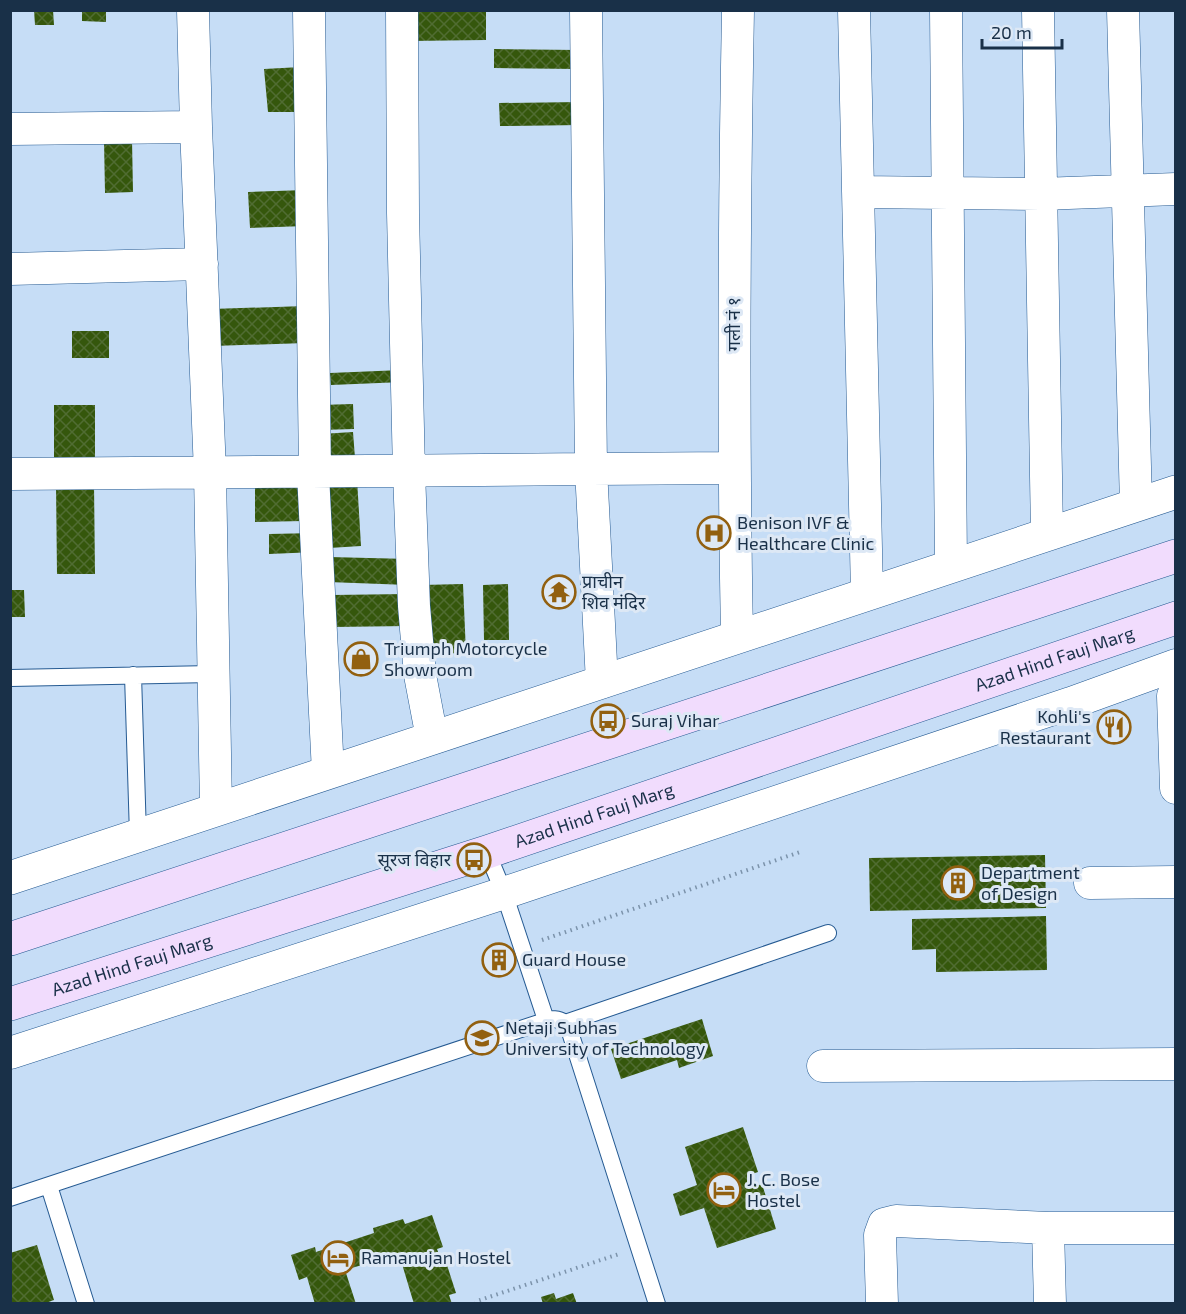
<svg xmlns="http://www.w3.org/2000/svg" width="1186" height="1314" font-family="'Exo 2','Noto Sans Devanagari',sans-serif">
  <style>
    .building { fill: url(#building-cross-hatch) }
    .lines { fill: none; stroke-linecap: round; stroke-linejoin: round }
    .service-casing { stroke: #255a92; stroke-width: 18 }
    .minor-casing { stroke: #255a92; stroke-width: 33 }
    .tertiary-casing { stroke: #255a92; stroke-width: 34 }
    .secondary-casing { stroke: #255a92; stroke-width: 34 }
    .path { stroke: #7c93ab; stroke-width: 4; stroke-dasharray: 1.5 4.5; stroke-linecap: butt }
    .service { stroke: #fff; stroke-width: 16 }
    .minor { stroke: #fff; stroke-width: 32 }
    .tertiary { stroke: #fff; stroke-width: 33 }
    .secondary { stroke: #f1dcfd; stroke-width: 33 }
    .labels { text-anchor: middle; stroke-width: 6; stroke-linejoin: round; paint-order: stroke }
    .street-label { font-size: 18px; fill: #193048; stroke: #dde8f5 }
    .poi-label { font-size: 18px; fill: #193048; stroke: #dde8f5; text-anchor: start }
  </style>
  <defs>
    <pattern id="building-cross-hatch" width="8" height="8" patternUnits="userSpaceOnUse" patternTransform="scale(1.5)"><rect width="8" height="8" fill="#35570c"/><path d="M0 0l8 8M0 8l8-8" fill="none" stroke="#506c32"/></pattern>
  </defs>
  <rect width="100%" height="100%" fill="#c6ddf6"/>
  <path class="building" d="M34 10H53L54 25H35Z
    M82 10H106V22L82 21Z
    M486 10V40L409 41 408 11Z
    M494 49 578 50V69L494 68Z
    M301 67 302 112H268L264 69Z
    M581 102V125L500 126 499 103Z
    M104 140H132L133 192 105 193Z
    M305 190 306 226 250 228 248 192Z
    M305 306 306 343 213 346 211 309Z
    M72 331H109V358H72Z
    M402 370 403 382 331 385 330 373Z
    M353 404 354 429 321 430 320 405Z
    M54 405H95V465H54Z
    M353 432 355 458 323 461 321 434Z
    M303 475V521L255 522V476Z
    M357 479 361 546 329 548 325 481Z
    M56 483H94L95 574H57Z
    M316 533V552L269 554V534Z
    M329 557 409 559 408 585 328 582Z
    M463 584 466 653 425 654 422 585Z
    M508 584 509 640H484L483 585Z
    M10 590H24L25 617H10Z
    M408 594V626L333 627 332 595Z
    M1045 855 1046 908 870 911 869 858Z
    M1046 916 1047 970 936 972V949L912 950V919Z
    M505 948 511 966 494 971 488 953Z
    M702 1019 713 1056 679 1068 677 1060 621 1079 611 1049Z
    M743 1127 758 1172 752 1174 756 1186 762 1184 776 1229 717 1248 704 1208 680 1216 673 1194 697 1185 685 1147Z
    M432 1215 443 1247 437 1249 442 1263 446 1262 456 1293 449 1295 452 1304H414L399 1254 345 1270 356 1304H315L307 1277 299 1280 291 1255 315 1247 316 1252 374 1233 373 1228 403 1219 405 1224Z
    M37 1245 54 1300 43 1304H10V1253Z
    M554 1293 556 1299 573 1293 577 1304H543L541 1297Z"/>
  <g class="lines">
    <g class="service-casing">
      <path id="service" d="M133 675 138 835
        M10 678 212 674
        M487 852 504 893 546 1020
        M565 1023 828 933
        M49 1186 86 1304
        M10 1198 551 1019C560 1019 564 1021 569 1029L657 1304"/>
    </g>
    <g class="minor-casing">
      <path id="minor" d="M193 10 196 127 210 472 216 809
        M309 10 315 472 313 474 328 772
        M402 10 403 213 409 472 414 606 420 675 432 738
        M586 10 591 469 734 468
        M854 10 867 594
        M946 10 951 566
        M1038 10 1047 534
        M1123 10 1136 505
        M10 129 196 127
        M858 192 1041 194 1176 189
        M10 269 202 264
        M10 474 591 469 602 682
        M737 637C733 428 734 219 738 10
        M1173 696 1176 788
        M1090 883 1176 882
        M10 1053 504 893 1071 703 1176 665
        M823 1066 1176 1064
        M1048 1228 1050 1304
        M882 1304 880 1235 884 1224 896 1221 1048 1228H1176"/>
    </g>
    <g class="tertiary-casing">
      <path id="tertiary" d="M10 878 1176 492"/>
    </g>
    <g class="secondary-casing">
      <g id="secondary">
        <path d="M10 939 1176 556"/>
        <path id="s1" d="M10 1004 487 852 1176 618"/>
      </g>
    </g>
    <path class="path" d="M542 940 800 852
      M475 1304 477 1301 619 1254"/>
    <use href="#service" class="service"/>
    <use href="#minor" class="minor"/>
    <use href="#tertiary" class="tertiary"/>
    <use href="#secondary" class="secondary"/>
  </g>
  <defs>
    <g id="hospital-ring" transform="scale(1.725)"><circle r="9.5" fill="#dde8f5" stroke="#926010" stroke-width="1.5"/><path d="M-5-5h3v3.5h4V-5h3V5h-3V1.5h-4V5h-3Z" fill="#926010"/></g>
    <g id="temple-ring" transform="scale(1.725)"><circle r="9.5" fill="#dde8f5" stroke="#926010" stroke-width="1.5"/><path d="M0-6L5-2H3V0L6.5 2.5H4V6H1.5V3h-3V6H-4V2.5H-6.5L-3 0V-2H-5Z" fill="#926010"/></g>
    <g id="shop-ring" transform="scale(1.725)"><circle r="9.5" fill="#dde8f5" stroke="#926010" stroke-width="1.5"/><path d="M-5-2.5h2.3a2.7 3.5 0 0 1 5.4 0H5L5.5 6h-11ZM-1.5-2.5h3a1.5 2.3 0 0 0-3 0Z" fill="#926010"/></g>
    <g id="bus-ring" transform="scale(1.725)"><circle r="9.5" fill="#dde8f5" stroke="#926010" stroke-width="1.5"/><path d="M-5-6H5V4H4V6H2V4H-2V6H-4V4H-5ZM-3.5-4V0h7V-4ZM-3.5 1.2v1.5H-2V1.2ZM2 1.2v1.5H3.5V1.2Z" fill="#926010"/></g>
    <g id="restaurant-ring" transform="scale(1.725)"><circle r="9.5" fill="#dde8f5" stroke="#926010" stroke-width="1.5"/><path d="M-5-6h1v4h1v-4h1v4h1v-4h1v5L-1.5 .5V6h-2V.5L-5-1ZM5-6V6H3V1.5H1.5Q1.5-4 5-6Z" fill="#926010"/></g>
    <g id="building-ring" transform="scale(1.725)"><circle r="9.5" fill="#dde8f5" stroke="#926010" stroke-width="1.5"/><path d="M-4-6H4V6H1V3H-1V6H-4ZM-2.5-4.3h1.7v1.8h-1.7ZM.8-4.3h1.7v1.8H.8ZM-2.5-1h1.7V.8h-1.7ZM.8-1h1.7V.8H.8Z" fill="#926010"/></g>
    <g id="university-ring" transform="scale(1.725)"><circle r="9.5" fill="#dde8f5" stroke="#926010" stroke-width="1.5"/><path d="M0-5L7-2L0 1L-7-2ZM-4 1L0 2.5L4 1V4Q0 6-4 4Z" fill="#926010"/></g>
    <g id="hotel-ring" transform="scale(1.725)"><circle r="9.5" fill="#dde8f5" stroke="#926010" stroke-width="1.5"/><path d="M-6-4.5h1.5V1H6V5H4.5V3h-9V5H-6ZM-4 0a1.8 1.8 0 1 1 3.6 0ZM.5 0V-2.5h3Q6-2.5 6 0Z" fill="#926010"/></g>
  </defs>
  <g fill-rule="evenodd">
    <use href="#hospital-ring" x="714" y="533"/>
    <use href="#temple-ring" x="559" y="592"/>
    <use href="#shop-ring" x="361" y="659"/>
    <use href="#bus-ring" x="608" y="721"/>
    <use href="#restaurant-ring" x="1114" y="727"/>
    <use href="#bus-ring" x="474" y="860"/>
    <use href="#building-ring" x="958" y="883"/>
    <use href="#building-ring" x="499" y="960"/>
    <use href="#university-ring" x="482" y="1038"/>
    <use href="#hotel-ring" x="724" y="1190"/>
    <use href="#hotel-ring" x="338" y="1258"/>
  </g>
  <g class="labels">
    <g class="street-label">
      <text transform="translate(734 324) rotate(-90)" y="6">गली नं १</text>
      <text dy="6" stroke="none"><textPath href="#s1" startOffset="1100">Azad Hind Fauj Marg</textPath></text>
      <text dy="6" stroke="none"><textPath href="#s1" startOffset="614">Azad Hind Fauj Marg</textPath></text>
      <text dy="6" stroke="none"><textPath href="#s1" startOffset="128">Azad Hind Fauj Marg</textPath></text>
    </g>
    <g class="poi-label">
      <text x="737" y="529">Benison IVF &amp;<tspan x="737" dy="21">Healthcare Clinic</tspan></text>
      <text x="582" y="588">प्राचीन<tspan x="582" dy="21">शिव मंदिर</tspan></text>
      <text x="384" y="655">Triumph Motorcycle<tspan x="384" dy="21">Showroom</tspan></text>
      <text x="1091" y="723" text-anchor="end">Kohli's<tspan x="1091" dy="21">Restaurant</tspan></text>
      <text x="631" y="727">Suraj Vihar</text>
      <text x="451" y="866" text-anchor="end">सूरज विहार</text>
      <text x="981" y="879">Department<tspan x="981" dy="21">of Design</tspan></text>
      <text x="522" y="966">Guard House</text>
      <text x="505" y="1034">Netaji Subhas<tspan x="505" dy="21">University of Technology</tspan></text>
      <text x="747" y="1186">J. C. Bose<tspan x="747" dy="21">Hostel</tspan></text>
      <text x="361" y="1264">Ramanujan Hostel</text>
    </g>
  </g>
  <rect width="1186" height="1314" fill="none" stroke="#193048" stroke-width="24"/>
  <path d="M982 39v9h80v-9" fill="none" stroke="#193048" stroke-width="3"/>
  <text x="991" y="39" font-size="18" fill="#193048" stroke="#dde8f5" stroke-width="4.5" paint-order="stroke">20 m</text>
</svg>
